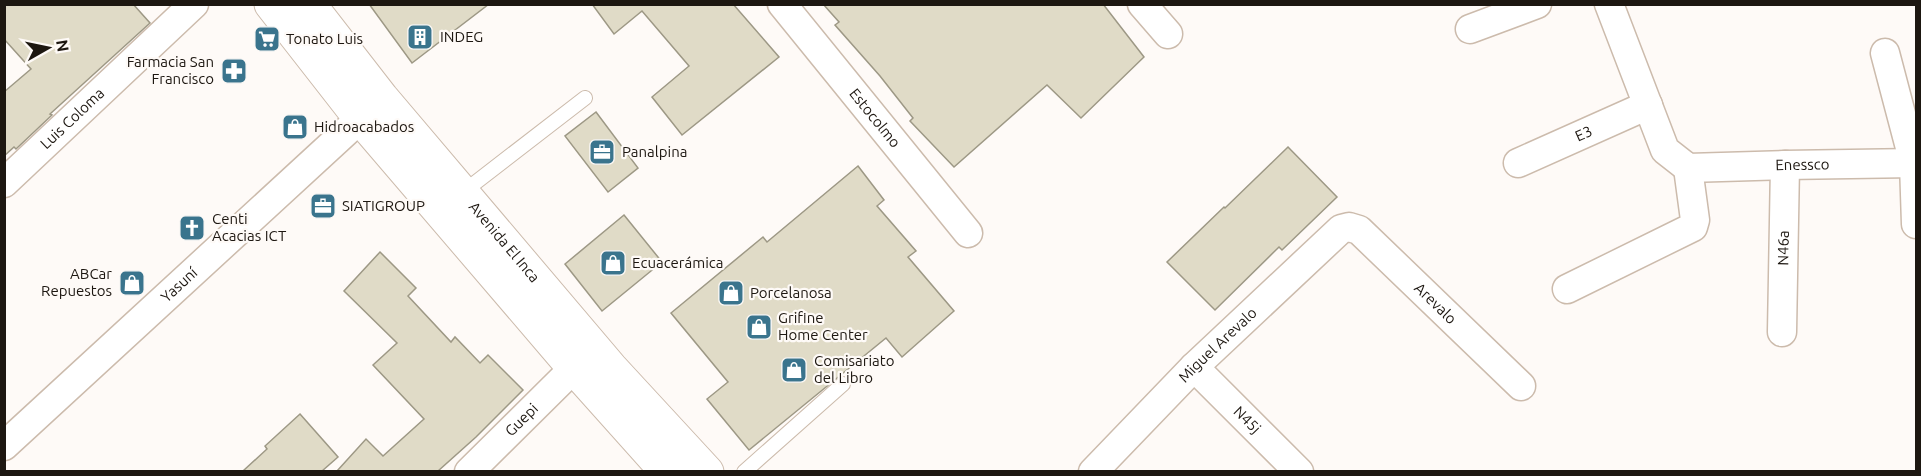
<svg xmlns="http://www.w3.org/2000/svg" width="1921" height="476" font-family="Ubuntu,sans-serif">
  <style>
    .building { fill: #e0dbc7; stroke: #9d9885; stroke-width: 1.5 }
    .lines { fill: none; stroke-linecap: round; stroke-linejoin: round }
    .lane-casing { stroke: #ccbbac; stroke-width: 16 }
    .street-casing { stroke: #ccbbac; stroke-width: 31 }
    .secondary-casing { stroke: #ccbbac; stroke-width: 35 }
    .lane { stroke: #fff; stroke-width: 14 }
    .street { stroke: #fff; stroke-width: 28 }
    .secondary { stroke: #fff; stroke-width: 33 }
    .labels { text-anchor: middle; stroke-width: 4.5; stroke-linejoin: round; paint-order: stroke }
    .poi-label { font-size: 15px; fill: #1d1711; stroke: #fefaf7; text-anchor: start }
    .street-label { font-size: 15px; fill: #1d1711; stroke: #fefaf7 }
  </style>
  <rect width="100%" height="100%" fill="#fefaf7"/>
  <path class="building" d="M4 4H133L150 23 50 114 52 115 16 149 14 147 4 156V92L31 69 4 39Z
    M369 4H489L412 63Z
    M592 4H733L779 57 682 135 652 97 689 66 642 11 614 34Z
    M823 4H1103L1144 57 1081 118 1047 85 954 167 910 121 913 118 880 76 835 25 839 22Z
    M596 112 638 168 608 192 565 136Z
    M1288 147 1337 197 1282 250 1279 247 1215 310 1167 262 1224 207 1225 208Z
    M858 166 884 200 877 206 916 251 908 257 954 311 902 357 886 338 749 450 707 399 728 382 671 313 763 237 767 242Z
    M624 215 662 262 602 311 565 264Z
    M380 252 416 288 408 296 451 342 455 337 480 363 488 355 523 390 476 437 438 471H337L366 439 383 456 424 419 373 365 397 343 344 291Z
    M300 414 338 457 322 471H243L267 449 265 446Z"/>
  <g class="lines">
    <g class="lane-casing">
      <path id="lane" d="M462 193 585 98
        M744 472 843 384"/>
    </g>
    <g class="street-casing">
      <g id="street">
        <path id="s1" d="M782 4 968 233"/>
        <path d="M1142 4 1168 34"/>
        <path id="s2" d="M1609 4 1665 150 1688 168 1785 165 1916 163"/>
        <path d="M1470 29 1537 4"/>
        <path d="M1885 53 1914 163 1916 224"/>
        <path id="s3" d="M1518 163 1648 105"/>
        <path id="s4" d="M4 183 194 4"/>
        <path d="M1567 289 1693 227 1695 220 1688 168"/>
        <path id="s5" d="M1782 332 1785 165"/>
        <path id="s6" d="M1194 367 1299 472"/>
        <path id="s7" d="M4 446 376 104"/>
        <path id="s8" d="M469 472 574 368"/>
        <path id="s9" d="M1093 472 1194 367 1341 229 1349 227 1359 230 1521 386"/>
      </g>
    </g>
    <g class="secondary-casing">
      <g id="secondary">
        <path d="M271 4 360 118 574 368 667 472"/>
        <path id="s10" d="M309 4 382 98 611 368 707 472"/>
      </g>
    </g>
    <use href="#lane" class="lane"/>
    <use href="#street" class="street"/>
    <use href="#secondary" class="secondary"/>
  </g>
  <defs>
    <g id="building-square" transform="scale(1.35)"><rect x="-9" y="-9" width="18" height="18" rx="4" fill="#3a748d" stroke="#fefaf7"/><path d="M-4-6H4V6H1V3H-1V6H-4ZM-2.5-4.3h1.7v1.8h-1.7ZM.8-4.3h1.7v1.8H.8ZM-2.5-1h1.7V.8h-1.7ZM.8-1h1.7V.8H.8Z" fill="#fff"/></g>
    <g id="supermarket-square" transform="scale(1.35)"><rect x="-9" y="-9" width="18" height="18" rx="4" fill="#3a748d" stroke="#fefaf7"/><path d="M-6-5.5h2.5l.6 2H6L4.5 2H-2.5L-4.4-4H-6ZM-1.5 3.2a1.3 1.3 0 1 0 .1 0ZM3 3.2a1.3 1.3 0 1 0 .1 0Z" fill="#fff"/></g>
    <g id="pharmacy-square" transform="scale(1.35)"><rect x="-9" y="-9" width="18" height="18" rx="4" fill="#3a748d" stroke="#fefaf7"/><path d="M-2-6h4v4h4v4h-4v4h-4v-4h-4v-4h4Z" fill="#fff"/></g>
    <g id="shop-square" transform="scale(1.35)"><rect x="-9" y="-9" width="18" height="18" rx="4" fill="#3a748d" stroke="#fefaf7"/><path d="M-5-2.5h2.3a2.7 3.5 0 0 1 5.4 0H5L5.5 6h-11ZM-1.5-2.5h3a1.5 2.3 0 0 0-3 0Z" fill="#fff"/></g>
    <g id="office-square" transform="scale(1.35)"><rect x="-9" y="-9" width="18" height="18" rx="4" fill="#3a748d" stroke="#fefaf7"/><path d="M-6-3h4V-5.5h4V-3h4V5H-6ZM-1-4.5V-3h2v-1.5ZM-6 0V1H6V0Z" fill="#fff"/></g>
    <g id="church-square" transform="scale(1.35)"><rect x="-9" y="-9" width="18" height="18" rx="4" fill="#3a748d" stroke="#fefaf7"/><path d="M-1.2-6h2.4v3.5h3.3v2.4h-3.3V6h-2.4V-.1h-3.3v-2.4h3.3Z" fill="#fff"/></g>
  </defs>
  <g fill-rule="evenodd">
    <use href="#building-square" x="420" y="37"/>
    <use href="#supermarket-square" x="267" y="39"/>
    <use href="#pharmacy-square" x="234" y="71"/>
    <use href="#shop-square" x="295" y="127"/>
    <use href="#office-square" x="602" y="152"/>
    <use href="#office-square" x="323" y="206"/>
    <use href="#church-square" x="192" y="228"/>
    <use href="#shop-square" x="613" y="263"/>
    <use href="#shop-square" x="132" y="283"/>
    <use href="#shop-square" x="731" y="293"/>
    <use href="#shop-square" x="759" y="327"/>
    <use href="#shop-square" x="794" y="370"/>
  </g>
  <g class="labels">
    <g class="poi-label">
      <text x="440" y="42">INDEG</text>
      <text x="286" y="44">Tonato Luis</text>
      <text x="214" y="67" text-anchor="end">Farmacia San<tspan x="214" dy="17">Francisco</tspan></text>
      <text x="314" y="132">Hidroacabados</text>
      <text x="622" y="157">Panalpina</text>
      <text x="342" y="211">SIATIGROUP</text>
      <text x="212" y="224">Centi<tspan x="212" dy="17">Acacias ICT</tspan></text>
      <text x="632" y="268">Ecuacerámica</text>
      <text x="112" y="279" text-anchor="end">ABCar<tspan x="112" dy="17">Repuestos</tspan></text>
      <text x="750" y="298">Porcelanosa</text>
      <text x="778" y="323">Grifine<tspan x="778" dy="17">Home Center</tspan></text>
      <text x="814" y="366">Comisariato<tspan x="814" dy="17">del Libro</tspan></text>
    </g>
    <g class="street-label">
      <text dy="5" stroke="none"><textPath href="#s4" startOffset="94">Luis Coloma</textPath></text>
      <text dy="5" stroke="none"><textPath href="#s1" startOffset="147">Estocolmo</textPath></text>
      <text dy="5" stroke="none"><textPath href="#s3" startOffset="72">E3</textPath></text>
      <text dy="5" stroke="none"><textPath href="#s2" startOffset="300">Enessco</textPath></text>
      <text dy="5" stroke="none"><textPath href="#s10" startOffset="308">Avenida El Inca</textPath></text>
      <text dy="5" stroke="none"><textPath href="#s5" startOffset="84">N46a</textPath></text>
      <text dy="5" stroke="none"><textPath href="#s7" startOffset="238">Yasuní</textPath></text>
      <text dy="5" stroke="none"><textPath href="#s9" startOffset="472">Arevalo</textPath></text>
      <text dy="5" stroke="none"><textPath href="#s9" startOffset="178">Miguel Arevalo</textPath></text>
      <text dy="5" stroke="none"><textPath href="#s6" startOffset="75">N45j</textPath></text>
      <text dy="5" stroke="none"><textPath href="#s8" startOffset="74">Guepi</textPath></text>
    </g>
  </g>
  <rect width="1921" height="476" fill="none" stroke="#1d1711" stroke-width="12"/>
  <g transform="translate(48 48) rotate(81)" stroke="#fefaf7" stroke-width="4.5" paint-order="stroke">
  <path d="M0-4.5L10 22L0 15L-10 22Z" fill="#1d1711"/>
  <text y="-9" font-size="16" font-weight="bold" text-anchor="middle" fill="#1d1711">N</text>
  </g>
</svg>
